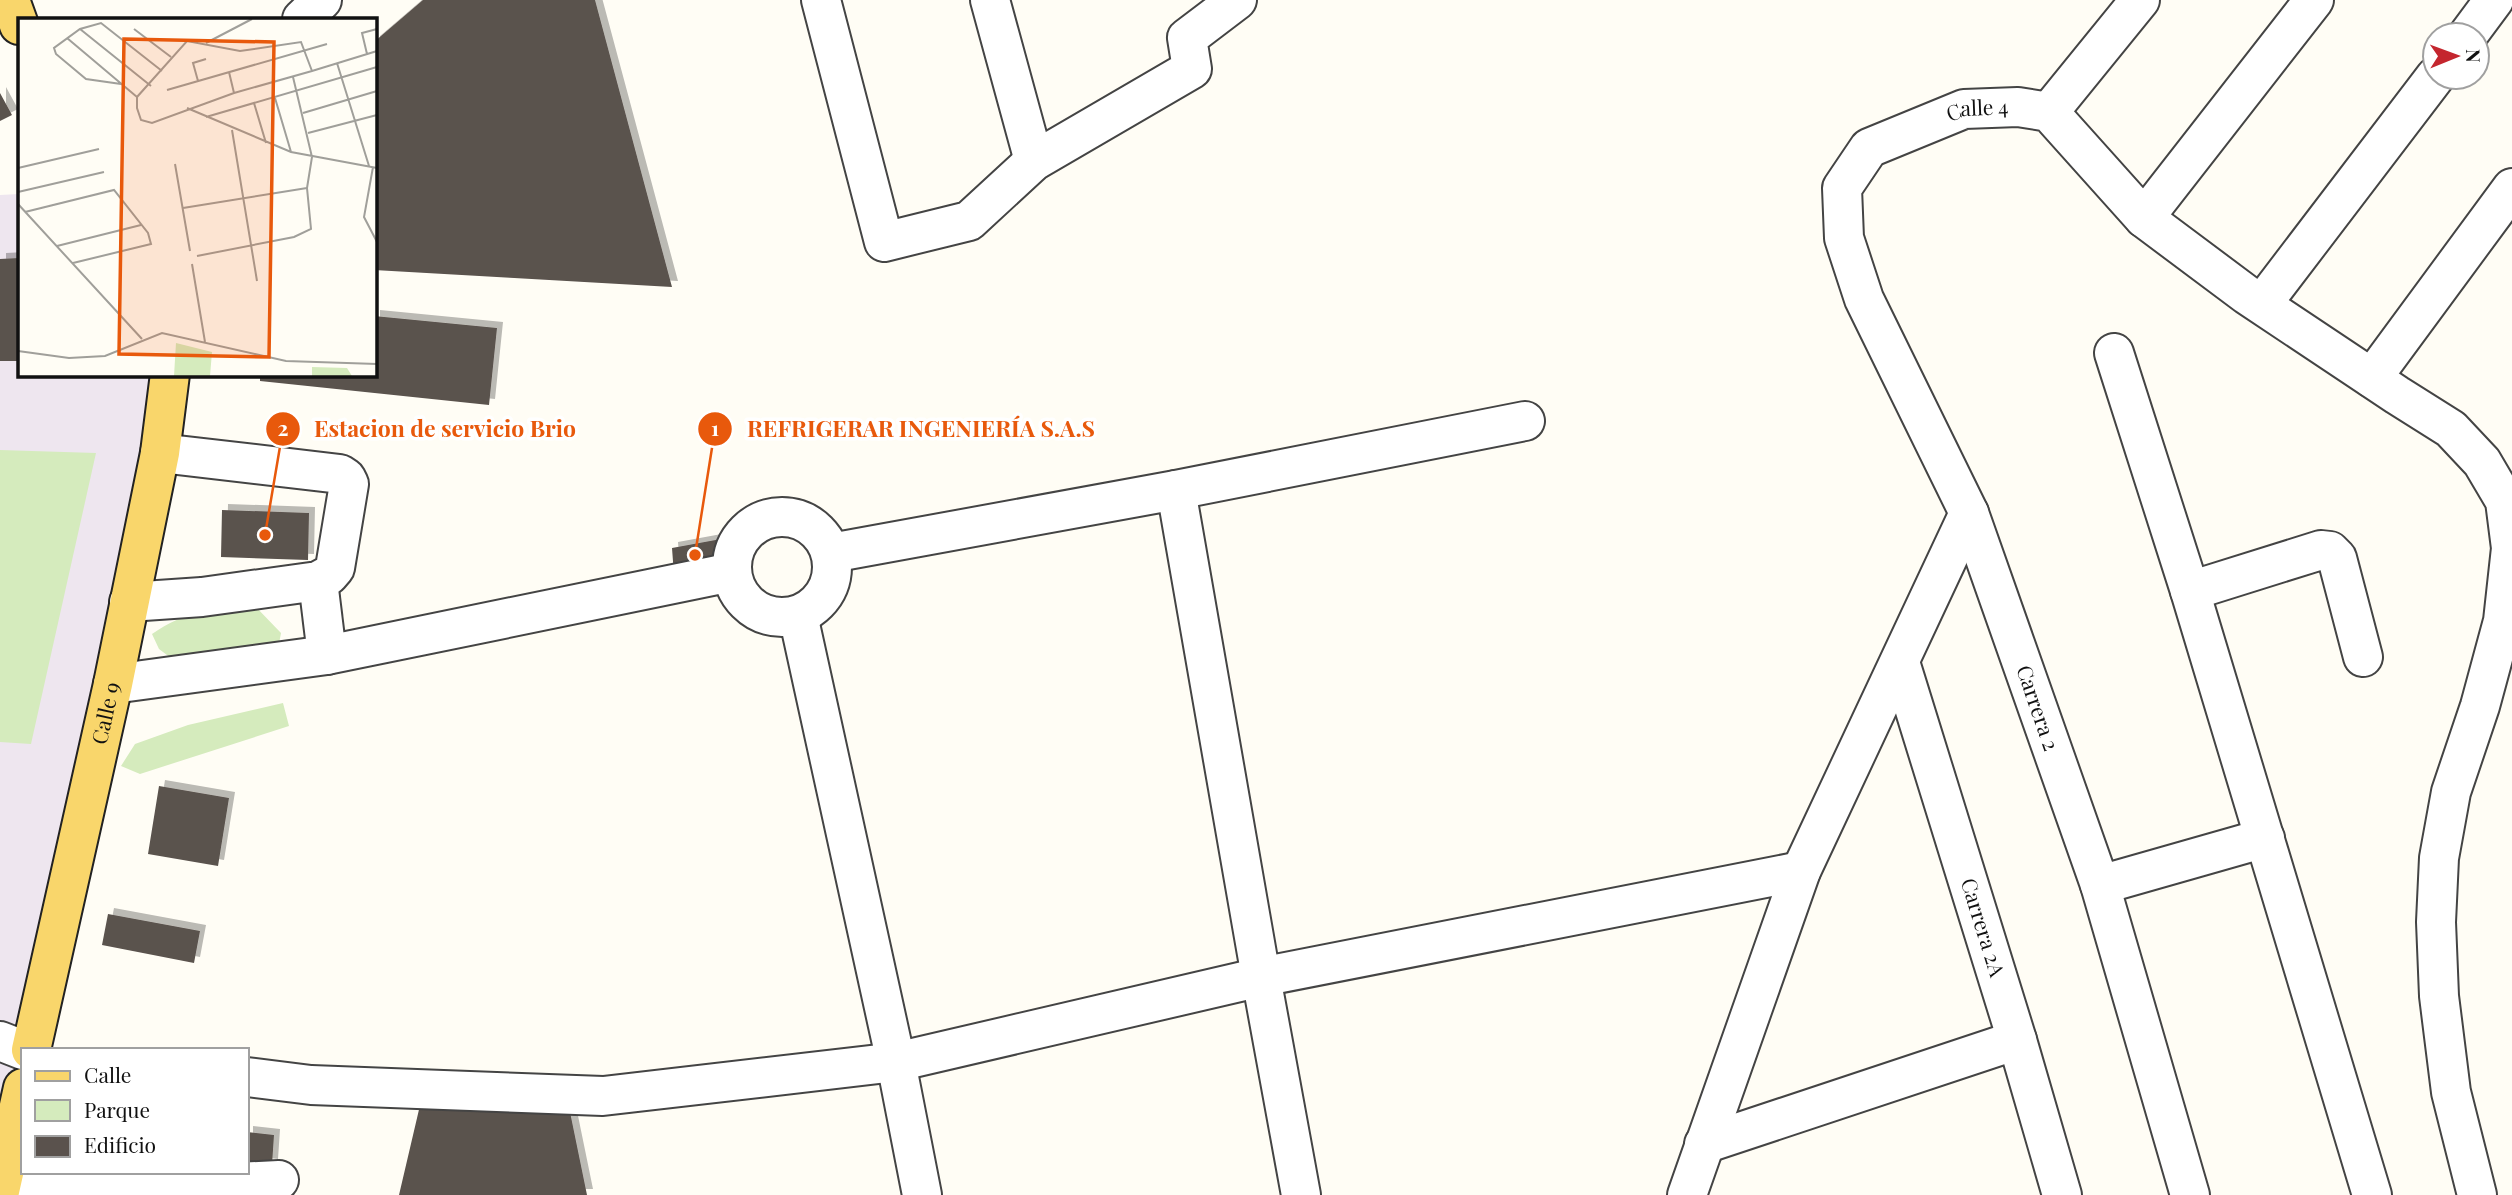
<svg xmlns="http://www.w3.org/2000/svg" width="2512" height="1195" font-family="'Playfair Display',serif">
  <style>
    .industrial { fill: #eee6ef }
    .green { fill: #d5ebbd }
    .building { fill: #5a524d; filter: url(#shadow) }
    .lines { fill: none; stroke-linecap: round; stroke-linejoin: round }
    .minor-casing { stroke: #444; stroke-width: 42 }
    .major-casing { stroke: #222; stroke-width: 42 }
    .minor { stroke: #fff; stroke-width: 38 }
    .major { stroke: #f9d66b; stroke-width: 38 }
    .labels { text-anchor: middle; stroke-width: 7; stroke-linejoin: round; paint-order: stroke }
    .street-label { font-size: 21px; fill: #111; stroke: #fff }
    .inset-road { fill: none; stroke: #a09f9a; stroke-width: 2 }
    .view { fill: #e8590c; fill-opacity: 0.15; stroke: #e8590c; stroke-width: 3.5 }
    .inset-edge { fill: none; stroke: #111; stroke-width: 3.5 }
    .leader { fill: none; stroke: #e8590c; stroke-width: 2.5 }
    .callout-dot { fill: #e8590c; stroke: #fff; stroke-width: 2.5 }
    .mark-label { font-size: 21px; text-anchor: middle; font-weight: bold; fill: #fff }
    .callout-label { font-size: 23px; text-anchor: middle; font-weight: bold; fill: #e8590c; stroke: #fff; stroke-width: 7; stroke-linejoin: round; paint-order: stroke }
  </style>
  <defs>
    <filter id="shadow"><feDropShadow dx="6" dy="-6" stdDeviation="0" flood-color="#0004"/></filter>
  </defs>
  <rect width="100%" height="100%" fill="#fffdf5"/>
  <path class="industrial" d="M19 194V374L170 375 23 1050V1088L0 1191V195Z"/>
  <path class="green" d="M0 450 96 453 31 744 0 742Z
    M252 603 281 633 278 649 175 661 159 649 152 634C185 611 213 609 252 603Z
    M283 703 289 726 140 774 121 766 135 744 188 725Z"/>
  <path class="building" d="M423 0H595L672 287 374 270V42Z
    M0 93 12 115 0 121Z
    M19 258V361H0V259Z
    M374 316 497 328 489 405 260 381V374H374Z
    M222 510 309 513 308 560 221 557Z
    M721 539 725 565 674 575 672 548Z
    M159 786 229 798 218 866 148 854Z
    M108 914 200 931 194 963 102 945Z
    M421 1101 570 1112 587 1195H399Z
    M247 1132 274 1135 272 1165 247 1162Z"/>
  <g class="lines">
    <g class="minor-casing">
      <g id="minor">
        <path d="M821 0 884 242 969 221 1034 161 1192 69 1187 38 1237 0"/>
        <path d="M990 0 1034 161"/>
        <path d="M302 19 322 0"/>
        <path d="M2468 35 2494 0"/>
        <path d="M2049 112 2140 0"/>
        <path d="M2144 218 2314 0"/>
        <path d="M2262 304 2435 77"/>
        <path d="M2114 353 2190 591 2372 1195"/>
        <path d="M2372 378 2512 188"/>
        <path d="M1176 490 1261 977 1301 1195"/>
        <circle cx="782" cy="567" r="50"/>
        <path d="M831 553 1176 490 1525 421"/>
        <path d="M318 581 327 655"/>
        <path d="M2190 591 2321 550 2330 551 2337 558 2363 657"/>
        <path d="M129 602 202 597 318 581 329 575 335 568 349 484 346 478 340 474 160 453"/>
        <path d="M798 615 896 1062 922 1195"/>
        <path id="s1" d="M1900 662 2017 1040 2062 1195"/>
        <path d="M113 684 327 655 732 572"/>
        <path d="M2100 885 2265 838"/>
        <path d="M0 1041 23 1050"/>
        <path d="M247 1077 311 1085 603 1096 896 1062 1261 977 1801 871"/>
        <path d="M1704 1144 2017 1040"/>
        <path d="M0 1193 279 1180"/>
        <path d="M1687 1195 1801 871 1969 513"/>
        <path id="s2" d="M2190 1195 2100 885 1969 513 1864 299 1844 238 1842 188 1869 148 1964 109 2018 107 2049 112 2144 218 2247 295 2397 395 2451 429 2482 462 2505 501 2511 548 2503 621 2480 706 2451 792 2439 858 2436 922 2439 996 2451 1092 2477 1195"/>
      </g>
    </g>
    <g class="major-casing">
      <g id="major">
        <path d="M10 0 19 25"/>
        <path id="s3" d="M31 1050 113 684 160 453 170 374"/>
        <path d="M0 1191 23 1088"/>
      </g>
    </g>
    <use href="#minor" class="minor"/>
    <use href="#major" class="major"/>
  </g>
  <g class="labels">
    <g class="street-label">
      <text dy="7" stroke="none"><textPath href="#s2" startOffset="1234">Calle 4</textPath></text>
      <text transform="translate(2037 708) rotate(71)" y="7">Carrera 2</text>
      <text dy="7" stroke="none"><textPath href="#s3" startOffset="345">Calle 9</textPath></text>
      <text dy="7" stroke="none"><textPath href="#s1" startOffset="278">Carrera 2A</textPath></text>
    </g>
  </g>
  <g transform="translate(18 18)">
    <rect width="359" height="359" fill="#fffdf5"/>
    <path d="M158 325 194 334 192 358H156ZM294 349 329 350 334 358H294Z" fill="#d5ebbd"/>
    <path class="inset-road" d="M62 11 133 68M116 11 153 39M49 20 119 79M188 25 234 1M349 36 344 15 359 11M319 45 351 148M294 53 283 24 222 33 169 23 119 79V90L123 102 134 105 216 75 294 53 359 33M211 54 216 75M180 63 175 45 188 41M103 66 68 61 38 36 36 30 62 11 83 5 144 53M149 72 309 26M257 80 273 134M236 85 248 125M169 90 273 134 359 150M285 95 359 73M188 99 359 49M214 112 239 263M290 115 359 97M157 146 172 233M355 149 346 199 359 224M0 150 81 131M0 174 86 154M0 186 124 321M165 190 289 170M7 194 96 172 130 215 133 226 55 245M39 228 123 207M179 238 276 219 293 211 289 170 294 139 275 59M174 246 187 324M0 333 51 340 87 338 144 315 268 343 359 346"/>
    <path class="view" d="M106 21 256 24 251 339 101 336Z"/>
    <rect width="359" height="359" class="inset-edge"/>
  </g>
  <path class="leader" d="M695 555L715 429M265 535L283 429"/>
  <g class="callout-dot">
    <circle cx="695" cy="555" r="7"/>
    <circle cx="265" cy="535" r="7"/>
    <circle cx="715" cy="429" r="18"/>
    <circle cx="283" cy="429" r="18"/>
  </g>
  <g class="mark-label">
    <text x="715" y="436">1</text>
    <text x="283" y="436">2</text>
  </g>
  <g class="callout-label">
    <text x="921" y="437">REFRIGERAR INGENIERÍA S.A.S</text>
    <text x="445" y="437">Estacion de servicio Brio</text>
  </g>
  <rect x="21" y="1048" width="228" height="126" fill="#ffffff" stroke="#a0a0a0" stroke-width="2"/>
  <rect x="35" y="1071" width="35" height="10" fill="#f9d66b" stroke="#a0a0a0" stroke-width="2"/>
  <text x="84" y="1083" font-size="21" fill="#111111">Calle</text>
  <rect x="35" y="1100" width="35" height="21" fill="#d5ebbd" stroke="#a0a0a0" stroke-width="2"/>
  <text x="84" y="1118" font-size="21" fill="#111111">Parque</text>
  <rect x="35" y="1136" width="35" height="21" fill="#5a524d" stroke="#a0a0a0" stroke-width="2"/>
  <text x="84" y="1153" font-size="21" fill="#111111">Edificio</text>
  <g transform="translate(2456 56) rotate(89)"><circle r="33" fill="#ffffff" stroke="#a0a0a0" stroke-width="2"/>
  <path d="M0-5L12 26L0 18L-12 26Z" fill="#c4262e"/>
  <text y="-10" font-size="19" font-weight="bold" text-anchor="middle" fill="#111111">N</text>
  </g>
</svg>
